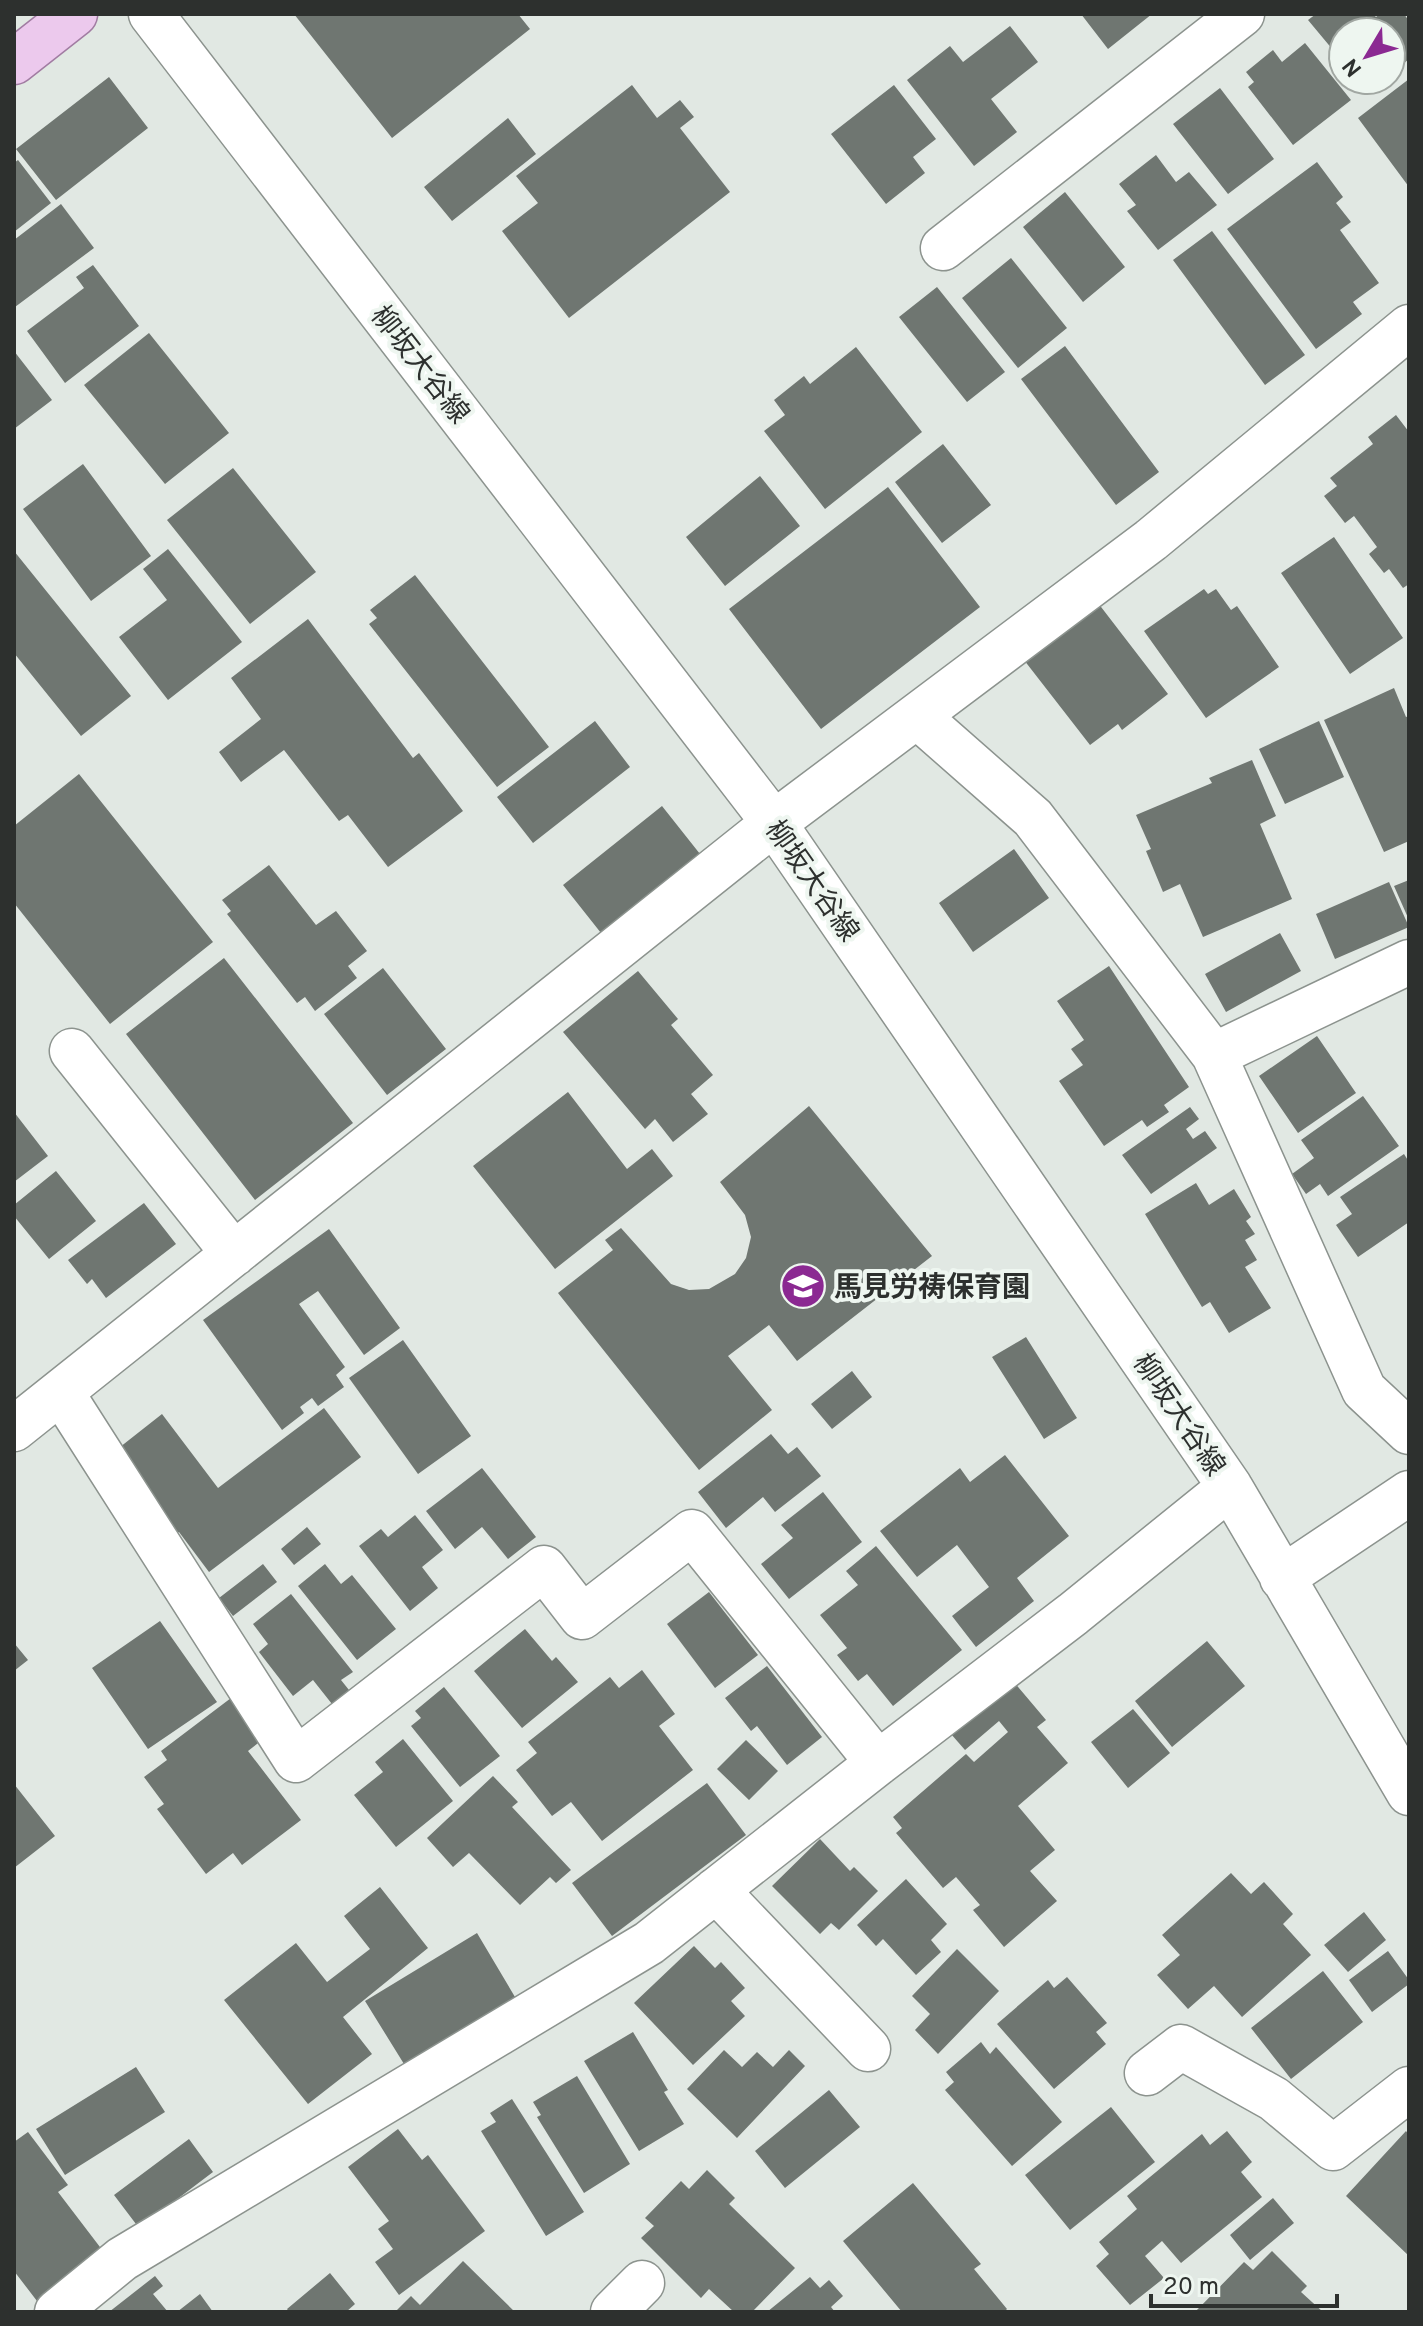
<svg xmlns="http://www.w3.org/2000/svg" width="1423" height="2326" font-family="Overpass,'Noto Sans JP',sans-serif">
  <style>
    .building { fill: #6f7671 }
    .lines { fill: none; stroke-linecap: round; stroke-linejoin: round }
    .minor-casing { stroke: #8c938e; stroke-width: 47 }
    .major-casing { stroke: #a17ca2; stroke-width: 47 }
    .minor { stroke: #fff; stroke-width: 44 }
    .major { stroke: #ecc9ed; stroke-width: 44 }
    .labels { text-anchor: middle; stroke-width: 8; stroke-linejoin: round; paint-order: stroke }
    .street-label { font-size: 28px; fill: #2d302e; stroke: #eef6f0 }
    .poi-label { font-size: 28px; font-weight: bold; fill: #2d302e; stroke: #eef6f0; text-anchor: start }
  </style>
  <rect width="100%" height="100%" fill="#e1e8e3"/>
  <path class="building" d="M294 14H518L530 29 392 138Z
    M1081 14H1152L1108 49Z
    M1316 14H1373L1376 17 1380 14H1404L1409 21V59L1391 74V32H1343V62L1308 20Z
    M1010 26 1038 62 991 99 1017 132 974 166 907 80 950 46 963 62Z
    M1305 43 1351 100 1293 145 1248 87 1254 82 1246 72 1273 50 1282 62Z
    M109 77 148 128 56 200 16 149Z
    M1409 79V187L1358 118Z
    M1357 80H1384L1368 93Z
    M632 85 657 118 680 100 694 117 680 128 730 192 569 318 502 231 538 203 516 176Z
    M894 85 936 139 913 157 925 173 886 204 831 134Z
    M1220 88 1274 159 1228 194 1173 124Z
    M508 118 536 154 452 221 424 187Z
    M1156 155 1176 182 1189 172 1217 205 1158 250 1127 211 1136 205 1119 184Z
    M18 160 51 203 14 232V163Z
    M1317 162 1343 197 1336 203 1351 222 1340 230 1379 283 1353 302 1362 314 1316 349 1227 229Z
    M1065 192 1125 267 1083 302 1023 227Z
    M61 204 94 248 15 307 14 240Z
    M1212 231 1305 355 1265 385 1173 260Z
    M1011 258 1067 328 1018 368 962 298Z
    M93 265 139 326 65 383 27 331 84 288 76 277Z
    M937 287 1005 372 967 402 899 317Z
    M149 333 229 433 165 484 84 385Z
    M1065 346 1159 472 1116 505 1021 379Z
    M856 347 922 432 825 509 764 431 785 415 774 400 804 376 810 384Z
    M14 351 52 400 14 429Z
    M1396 415 1409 432V584L1403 588 1389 569 1384 573 1369 554 1377 547 1354 516 1345 523 1324 496 1337 486 1330 478 1373 444 1368 437Z
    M943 444 991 505 942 543 895 482Z
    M83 464 151 556 91 601 23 509Z
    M233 468 316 572 250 624 167 520Z
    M760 476 800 526 725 586 686 537Z
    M888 487 980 607 821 729 729 609Z
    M1334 537 1403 638 1350 674 1281 573Z
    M168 549 242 642 168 700 119 637 167 600 143 569Z
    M14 551 131 696 81 736 14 653Z
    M415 575 549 747 497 787 369 624 377 618 370 610Z
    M1204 589 1208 594 1216 589 1231 610 1237 606 1279 667 1206 718 1144 631Z
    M1098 603 1168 694 1122 730 1118 724 1090 745 1024 660Z
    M308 619 413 758 419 753 463 811 388 867 348 815 339 821 284 750 241 782 219 752 261 719 231 678Z
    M1394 688 1406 717 1409 716V841L1384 852 1324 720Z
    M595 721 630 767 533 843 497 797Z
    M1319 721 1344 777 1285 804 1259 749Z
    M1252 760 1276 816 1260 824 1292 899 1203 937 1180 884 1163 892 1146 851 1151 849 1136 815 1212 783 1209 778Z
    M79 774 213 942 110 1024 14 903V826Z
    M662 806 700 854 601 933 563 885Z
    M1014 849 1049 898 973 952 939 903Z
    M269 865 316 925 336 911 367 951 348 966 357 978 315 1011 305 997 297 1003 227 914 231 911 222 900Z
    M1409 880V920L1394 886Z
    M1389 882 1409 927 1335 959 1316 914Z
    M1280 933 1301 971 1226 1012 1205 974Z
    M224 958 353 1123 255 1200 126 1034Z
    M1109 966 1189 1087 1164 1105 1169 1112 1147 1127 1142 1120 1104 1146 1059 1081 1083 1065 1071 1049 1084 1040 1057 1001Z
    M383 968 446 1049 387 1095 324 1014Z
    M638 971 678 1019 671 1025 713 1075 691 1094 708 1114 673 1142 655 1119 645 1129 563 1032Z
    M1317 1036 1356 1093 1298 1133 1259 1076Z
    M568 1092 627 1169 652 1149 673 1176 555 1269 473 1166Z
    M1363 1096 1399 1146 1328 1196 1320 1184 1306 1194 1292 1174 1314 1158 1301 1140Z
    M809 1106 932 1256 797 1361 769 1325 728 1356 772 1410 699 1470 558 1293 613 1250 605 1240 621 1228 671 1284 689 1290 709 1289 735 1274 746 1258 751 1237 745 1215 720 1182Z
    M1190 1107 1199 1119 1186 1129 1193 1139 1205 1131 1217 1148 1151 1194 1122 1155Z
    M14 1112 48 1156 14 1182Z
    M1404 1154 1409 1162V1222L1358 1257 1336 1225 1352 1214 1340 1197Z
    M56 1171 96 1221 49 1259 14 1216V1205Z
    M1196 1183 1209 1205 1234 1189 1251 1217 1246 1221 1255 1234 1245 1240 1257 1260 1245 1267 1271 1308 1229 1333 1210 1302 1202 1307 1145 1214Z
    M144 1203 176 1244 106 1298 92 1279 87 1284 68 1260Z
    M329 1229 400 1328 364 1355 318 1291 299 1304 345 1367 336 1375 344 1387 318 1406 312 1398 300 1407 304 1413 282 1430 203 1320Z
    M1026 1337 1077 1418 1044 1439 992 1357Z
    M403 1340 471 1436 418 1474 349 1378Z
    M852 1371 872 1397 832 1429 811 1404Z
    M324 1408 361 1457 209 1572 179 1532 177 1533 115 1451 162 1414 218 1488Z
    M771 1434 788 1454 797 1447 821 1476 775 1512 763 1497 726 1528 698 1492Z
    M1005 1455 1069 1536 1017 1578 1034 1601 976 1647 952 1616 989 1587 957 1545 917 1577 880 1531 960 1468 970 1482Z
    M482 1468 536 1537 508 1559 482 1527 455 1549 426 1511Z
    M823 1492 862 1542 789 1599 761 1564 793 1538 781 1525Z
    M415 1515 443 1550 422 1567 438 1588 410 1611 359 1546 381 1529 388 1537Z
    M307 1527 321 1544 294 1565 281 1549Z
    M876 1546 962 1650 893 1706 867 1674 858 1681 837 1655 847 1648 820 1615 858 1585 846 1571Z
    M263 1564 277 1582 233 1616 219 1598Z
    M325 1564 341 1584 352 1575 396 1629 357 1660 298 1586Z
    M709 1592 758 1655 715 1688 667 1624Z
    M291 1594 353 1672 341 1680 349 1690 332 1704 313 1680 293 1696 259 1652 268 1644 253 1624Z
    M160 1621 217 1702 148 1749 92 1668Z
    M525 1629 552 1661 556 1657 578 1682 522 1728 474 1671Z
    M1207 1641 1245 1686 1172 1747 1135 1701Z
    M14 1643 28 1660 14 1671Z
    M767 1666 822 1737 787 1765 757 1726 751 1731 725 1698Z
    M642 1670 675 1714 659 1726 693 1770 602 1841 571 1802 552 1816 516 1770 537 1753 528 1742 610 1677 619 1688Z
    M1013 1681 1046 1720 1037 1727 1068 1763 1018 1806 1055 1850 1030 1871 1057 1901 1004 1947 973 1910 980 1905 956 1877 943 1888 896 1833 902 1828 893 1817 966 1754 974 1762 1008 1732 999 1721 965 1750 951 1734Z
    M444 1687 500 1756 460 1787 411 1726 421 1718 415 1711Z
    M231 1698 262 1740 248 1751 301 1820 242 1865 233 1853 206 1874 157 1809 164 1804 144 1777 167 1760 161 1751Z
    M1133 1709 1170 1753 1128 1788 1091 1742Z
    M403 1739 453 1801 396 1847 354 1795 383 1772 375 1762Z
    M746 1740 778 1771 749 1800 717 1769Z
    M493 1776 518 1802 512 1807 571 1870 556 1883 550 1877 520 1905 469 1853 453 1867 427 1838Z
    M707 1783 746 1835 612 1936 572 1883Z
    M14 1784 55 1836 14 1868Z
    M820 1839 850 1871 854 1867 878 1891 839 1930 831 1923 820 1934 772 1886Z
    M1231 1873 1251 1894 1264 1882 1293 1914 1283 1924 1311 1955 1242 2017 1214 1986 1188 2009 1157 1975 1180 1955 1162 1935Z
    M906 1879 947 1924 931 1940 941 1952 916 1975 883 1939 876 1946 857 1925Z
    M380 1887 428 1948 343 2017 372 2054 308 2104 224 2000 296 1943 327 1982 370 1949 344 1916Z
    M1364 1912 1386 1940 1348 1972 1324 1945Z
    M477 1933 515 1997 404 2064 365 2001Z
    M694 1946 715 1968 721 1962 745 1988 731 2001 745 2016 693 2065 634 2003Z
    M957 1949 999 1991 938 2054 915 2030 930 2014 912 1996Z
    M1388 1951 1409 1980V1984L1372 2012 1349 1980Z
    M1323 1971 1363 2022 1291 2079 1251 2028Z
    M1067 1977 1107 2023 1096 2032 1106 2044 1054 2089 997 2024 1048 1980 1054 1988Z
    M633 2032 668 2090 664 2092 684 2124 639 2151 584 2061Z
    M981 2042 990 2054 996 2047 1062 2122 1012 2166 945 2090 954 2082 946 2072Z
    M724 2050 742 2067 757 2052 773 2067 789 2050 805 2066 737 2138 687 2089Z
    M136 2067 165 2112 65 2175 36 2129Z
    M577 2076 630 2164 584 2193 537 2117 541 2115 533 2102Z
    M829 2090 860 2127 785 2188 755 2151Z
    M512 2099 584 2212 546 2236 481 2131 496 2122 490 2113Z
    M1111 2107 1155 2162 1070 2230 1025 2175Z
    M398 2129 422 2160 428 2155 485 2231 399 2295 375 2262 393 2249 378 2229 389 2221 348 2167Z
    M1227 2131 1252 2162 1241 2172 1262 2197 1181 2263 1162 2241 1145 2256 1164 2278 1130 2305 1096 2266 1109 2254 1099 2242 1137 2209 1127 2196 1202 2134 1210 2145Z
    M1406 2131 1409 2135V2256L1346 2196Z
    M28 2132 68 2185 58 2192 103 2251 37 2301 14 2271V2142Z
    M189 2139 213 2172 139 2228 114 2195Z
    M707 2170 735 2198 729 2204 795 2268 752 2312H734L709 2289 701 2298 641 2238 654 2226 645 2218 681 2181 689 2189Z
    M913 2183 981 2264 974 2269 1007 2309 1004 2312H902L843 2241Z
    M1273 2198 1294 2223 1250 2260 1230 2235Z
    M1272 2251 1307 2286 1301 2292 1323 2312H1195L1244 2262 1253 2270Z
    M463 2261 515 2312H395L411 2296 420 2305Z
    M330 2273 355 2304 346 2312H289L287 2309Z
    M155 2276 163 2286 153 2294 168 2312H109Z
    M810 2277 820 2288 829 2280 843 2296 831 2307 835 2312H767Z
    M200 2294 213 2312H177Z"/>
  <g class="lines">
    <g class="minor-casing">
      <path id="minor" d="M151 14 774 823 1230 1487 1409 1793
        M943 248 1242 14
        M917 716 1033 818 1214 1055 1364 1390 1409 1432
        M72 1051 234 1254
        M1214 1055 1409 962
        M61 1392 296 1760 544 1568 582 1617 692 1532 878 1763
        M14 1429 774 823 1151 540 1409 327
        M1282 1578 1409 1493
        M716 1890 868 2049
        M1147 2073 1181 2047 1274 2099 1333 2148 1409 2089
        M57 2312 122 2259 649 1943 878 1763 1073 1614 1230 1487
        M613 2312 642 2283"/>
    </g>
    <g class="major-casing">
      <path id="major" d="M14 62 75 14"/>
    </g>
    <use href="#minor" class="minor"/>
    <use href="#major" class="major"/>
  </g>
  <defs>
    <g id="school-disc" transform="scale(2.3)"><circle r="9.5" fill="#8b2992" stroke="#eef6f0"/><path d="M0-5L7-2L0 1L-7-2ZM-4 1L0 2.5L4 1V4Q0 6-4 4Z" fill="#fff"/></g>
  </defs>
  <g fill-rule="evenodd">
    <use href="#school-disc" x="803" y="1286"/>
  </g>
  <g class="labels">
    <g class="street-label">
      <text transform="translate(421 364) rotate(52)" y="10">柳坂大谷線</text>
      <text transform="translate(813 880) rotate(55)" y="10">柳坂大谷線</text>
      <text transform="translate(1180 1414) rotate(56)" y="10">柳坂大谷線</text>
    </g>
    <g class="poi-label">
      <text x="834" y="1296">馬見労祷保育園</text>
    </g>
  </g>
  <rect width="1423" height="2326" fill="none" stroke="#2d302e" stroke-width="32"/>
  <g transform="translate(1367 56) rotate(232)"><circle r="38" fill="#eef6f0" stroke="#a1a7a2" stroke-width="2"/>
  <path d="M0-6L14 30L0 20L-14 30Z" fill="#8b2992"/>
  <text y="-12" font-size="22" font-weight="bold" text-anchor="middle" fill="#2d302e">N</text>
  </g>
  <path d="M1151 2294v12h186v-12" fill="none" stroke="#2d302e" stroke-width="4"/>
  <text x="1163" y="2294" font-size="24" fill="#2d302e" stroke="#eef6f0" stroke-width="6" paint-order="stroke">20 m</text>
</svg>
